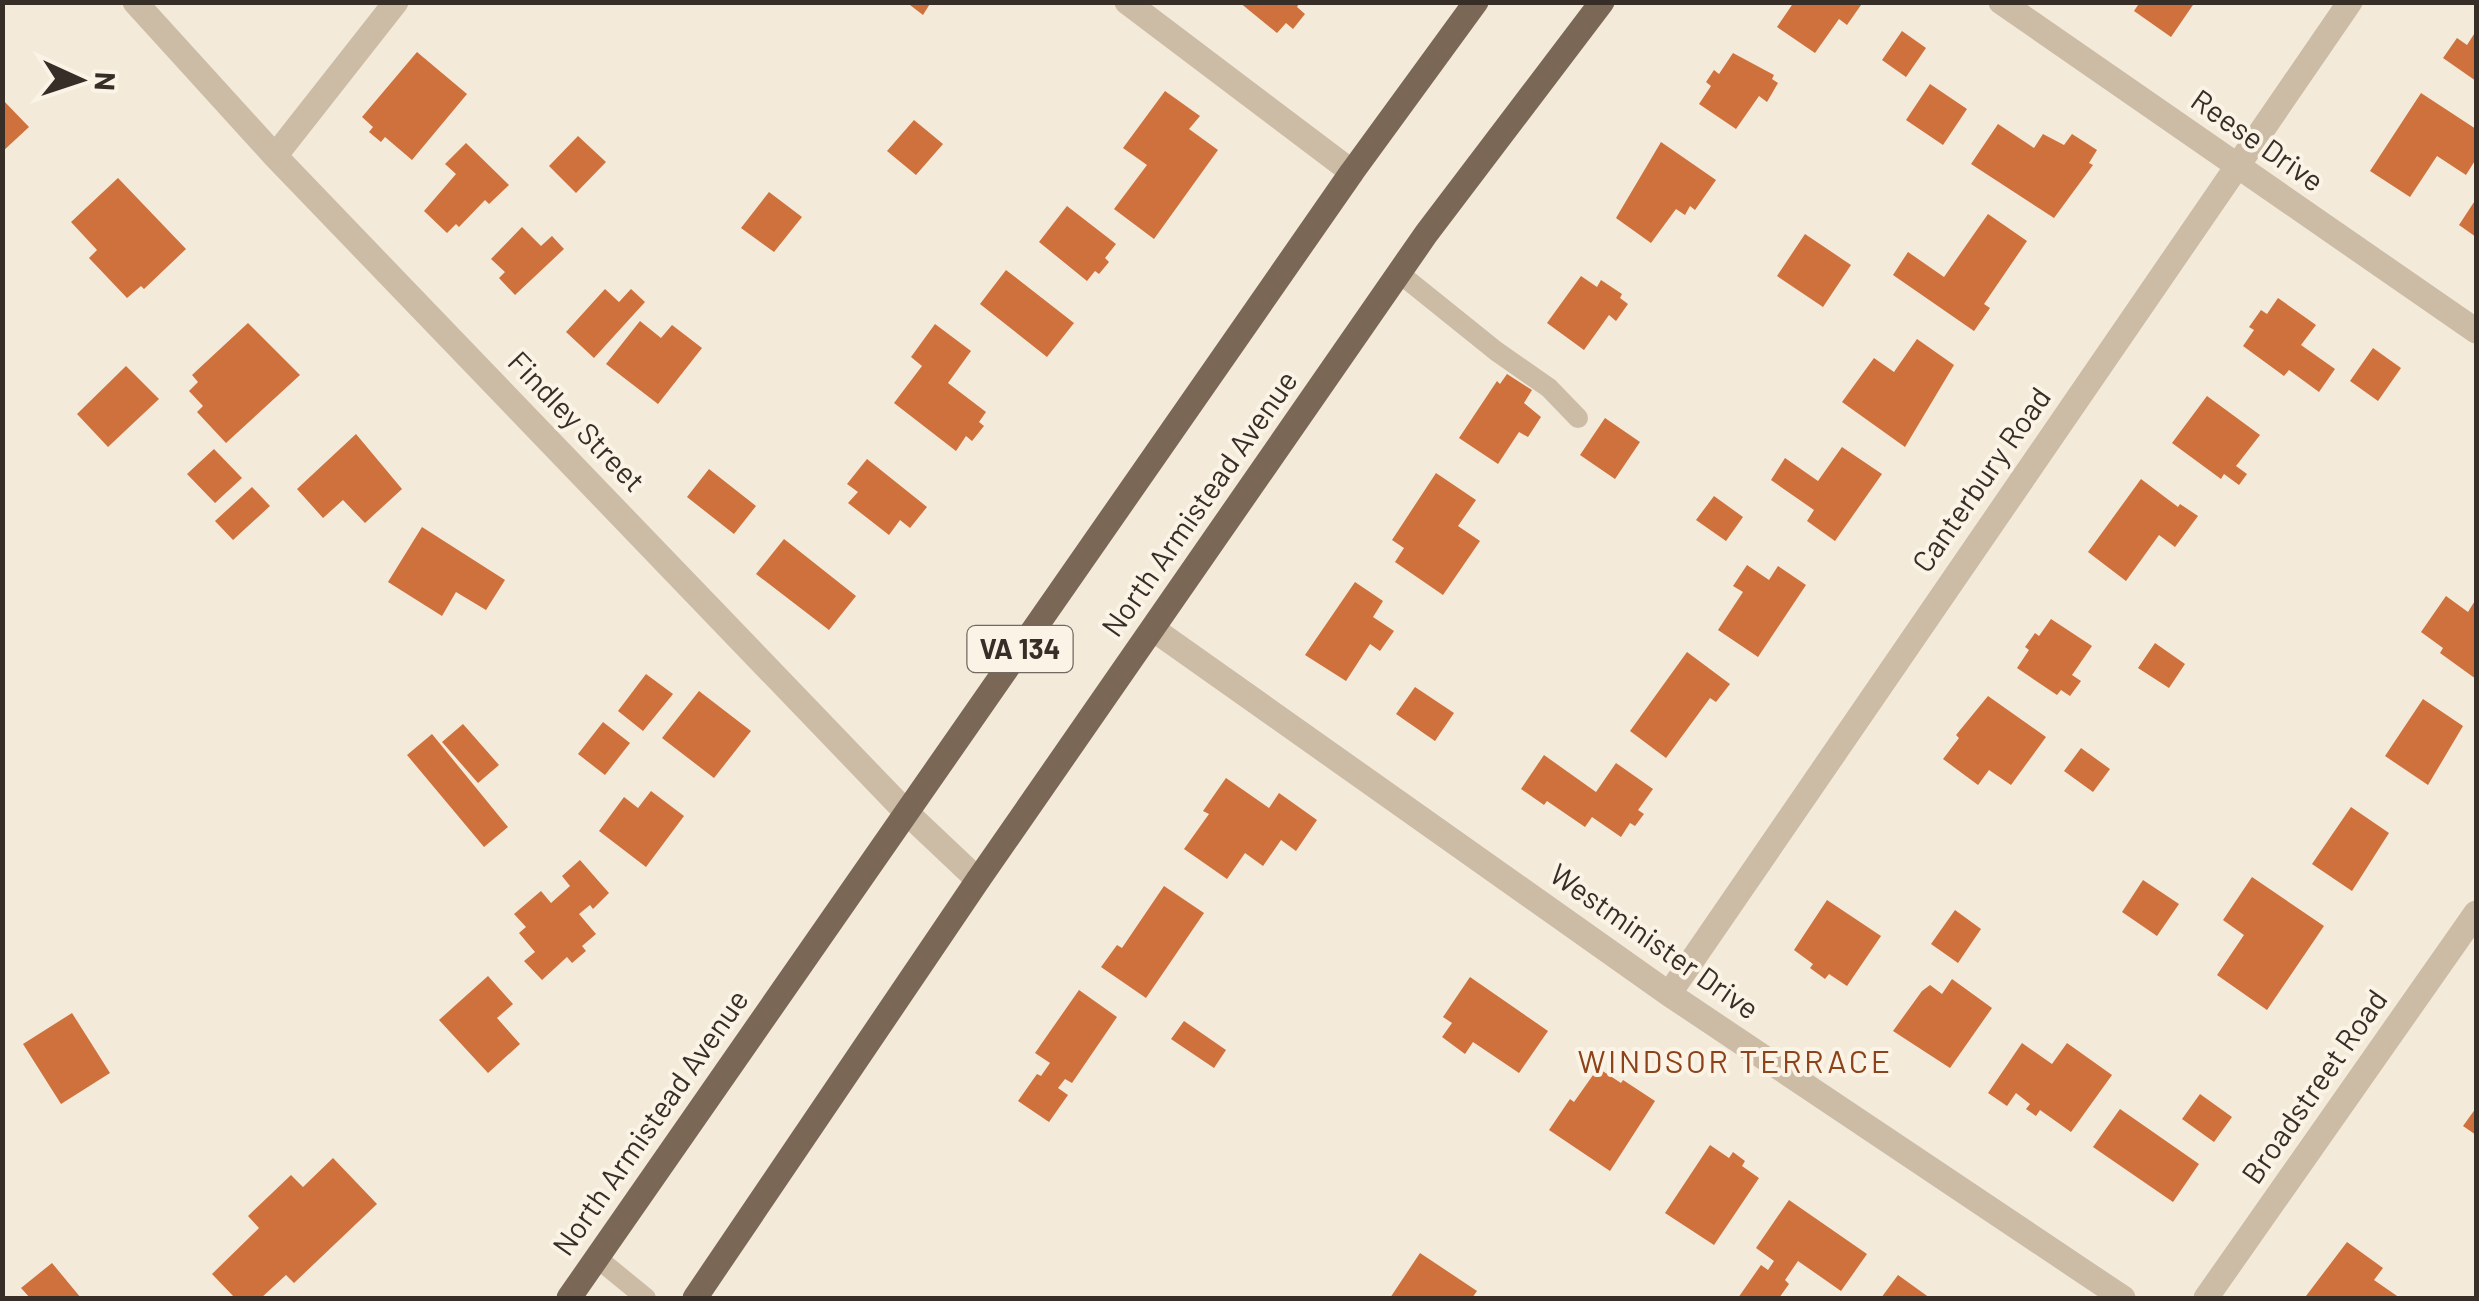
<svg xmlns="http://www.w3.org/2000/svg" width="2479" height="1301" font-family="Barlow,sans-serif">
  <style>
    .building { fill: #cf713c }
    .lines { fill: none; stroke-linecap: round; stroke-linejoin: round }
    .service { stroke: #ccbca5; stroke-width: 20 }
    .minor { stroke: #ccbca5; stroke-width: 25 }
    .primary { stroke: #7b6756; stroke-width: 25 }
    .labels { text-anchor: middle; stroke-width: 8; stroke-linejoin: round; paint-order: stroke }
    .shield { fill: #fbf4e6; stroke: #726960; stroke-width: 2.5 }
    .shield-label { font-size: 28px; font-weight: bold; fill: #372e27 }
    .street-label { font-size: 30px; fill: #372e27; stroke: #fbf4e6 }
    .neighbourhood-label { font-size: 32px; letter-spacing: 2.5px; fill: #8d431a; stroke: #fbf4e6 }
  </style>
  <rect width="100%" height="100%" fill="#f3eada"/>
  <path class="building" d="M906 2H931L923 15Z
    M1239 2H1300L1297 7 1305 14 1293 29 1286 23 1277 33Z
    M1794 2H1857L1861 5 1847 25 1839 19 1815 53 1777 27Z
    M2140 2H2195L2171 37 2134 11Z
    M1902 31 1926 48 1906 77 1882 60Z
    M2476 31V81L2443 58 2457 38 2467 45Z
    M417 52 467 94 412 160 385 137 381 142 369 132 373 127 362 117Z
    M1733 53 1774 75 1772 79 1778 83 1767 102 1759 96 1736 129 1699 104 1711 86 1706 82 1714 70 1719 74Z
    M1930 84 1967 109 1943 145 1906 120Z
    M1165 91 1200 116 1189 129 1218 150 1154 239 1114 209 1147 165 1123 148Z
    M2421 93 2476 129V159L2466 175 2437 156 2410 197 2370 171Z
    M2 99 29 127 2 152Z
    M914 120 943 144 916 175 887 151Z
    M1998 124 2034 148 2043 134 2064 145 2072 134 2097 150 2089 163 2093 165 2054 218 1971 164Z
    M578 136 606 162 576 193 549 166Z
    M1661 142 1716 180 1695 210 1690 206 1685 215 1676 209 1651 243 1616 218Z
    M466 143 509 185 489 204 485 200 459 227 456 224 447 233 424 211 456 174 445 164Z
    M118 178 186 249 144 289 141 286 127 298 89 258 97 250 71 222Z
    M769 192 802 217 774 252 741 228Z
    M2476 199V237L2459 225Z
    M1067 206 1116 244 1105 258 1109 262 1099 274 1095 271 1087 281 1039 242Z
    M1988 214 2027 241 1984 304 1990 308 1974 331 1893 275 1908 252 1944 277Z
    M522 227 541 246 552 236 564 249 515 295 499 278 505 272 491 259Z
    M1805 234 1851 265 1823 307 1777 276Z
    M1006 270 1074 323 1047 357 980 304Z
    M1581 276 1597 287 1601 280 1622 294 1620 298 1628 304 1616 321 1609 315 1584 350 1547 323Z
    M605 289 619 302 631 289 645 302 594 358 566 332Z
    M2278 298 2316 325 2301 345 2335 369 2319 392 2289 370 2284 376 2243 346 2254 330 2249 327 2261 310 2267 314Z
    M640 321 661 338 672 325 702 348 658 404 606 364Z
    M248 323 300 375 226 443 197 412 203 406 189 391 198 382 192 375Z
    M935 324 971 351 948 383 986 412 979 422 984 426 972 441 966 436 956 451 894 403 922 366 911 357Z
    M1917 339 1954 365 1905 447 1842 402 1874 358 1894 372Z
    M2373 348 2401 368 2378 401 2350 381Z
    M126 366 159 399 108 447 77 414Z
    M1507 374 1532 390 1524 403 1541 417 1528 437 1519 432 1498 464 1459 438 1497 381 1500 384Z
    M2207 396 2260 435 2236 466 2247 474 2239 485 2224 474 2221 479 2172 443Z
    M1605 418 1640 442 1615 479 1580 455Z
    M356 434 402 489 365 523 343 500 323 518 297 489Z
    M1842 447 1882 474 1835 541 1807 521 1814 510 1771 480 1785 458 1818 481Z
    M214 449 242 478 215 503 187 474Z
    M867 459 927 507 910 528 900 520 889 535 848 503 858 492 847 484Z
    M709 469 756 506 734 534 687 497Z
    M1436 473 1476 500 1458 526 1480 541 1443 595 1395 562 1404 548 1392 540Z
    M2141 479 2178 507 2180 504 2198 516 2175 547 2159 535 2126 581 2088 552Z
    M252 487 270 506 233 540 215 521Z
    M1714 496 1743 517 1726 541 1696 520Z
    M422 527 505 580 486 610 456 592 442 616 388 582Z
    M784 539 856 596 829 630 756 574Z
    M1747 565 1769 580 1778 566 1806 585 1758 657 1718 630 1743 592 1733 586Z
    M1355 582 1383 601 1373 617 1394 631 1380 651 1370 644 1346 681 1305 655Z
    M2446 596 2468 612 2476 599V679L2440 653 2443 648 2421 632Z
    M2051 619 2092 646 2072 675 2081 681 2070 696 2061 690 2057 695 2017 668 2029 650 2025 647 2035 633 2039 636Z
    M2155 643 2185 664 2169 688 2138 668Z
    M1687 652 1730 684 1716 702 1710 698 1666 758 1630 731Z
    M646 674 673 694 643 731 618 711Z
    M1415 687 1454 713 1435 741 1396 714Z
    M699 691 751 731 714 778 662 738Z
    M1988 696 2046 737 2011 785 1989 770 1978 785 1943 759 1959 738 1956 735Z
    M2423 699 2463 726 2428 785 2385 756Z
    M603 722 630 743 605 775 578 754Z
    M463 724 499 765 478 783 442 742Z
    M432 734 508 827 484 847 407 755Z
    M2081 748 2110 769 2093 792 2064 771Z
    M1544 755 1596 792 1616 763 1653 789 1638 810 1644 814 1635 826 1630 823 1621 837 1592 817 1585 827 1547 801 1544 805 1521 789Z
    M1226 778 1269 808 1279 793 1317 820 1296 851 1281 840 1263 866 1245 853 1227 879 1184 849 1209 814 1203 811Z
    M651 791 684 816 646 867 599 831 624 797 638 808Z
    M2351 807 2389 833 2352 891 2312 864Z
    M580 860 609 893 593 909 590 905 579 914 596 934 582 946 586 951 572 963 567 957 542 980 524 961 535 952 519 933 526 927 514 914 541 891 551 903 570 886 562 876Z
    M2252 877 2324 926 2267 1010 2217 975 2244 935 2223 920Z
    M2143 880 2179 904 2157 936 2122 912Z
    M1164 886 1204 913 1146 998 1101 967 1117 945 1122 948Z
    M1827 900 1881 936 1847 986 1829 974 1825 979 1810 968 1813 964 1794 950Z
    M1955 910 1981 929 1958 963 1931 944Z
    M488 976 513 1004 497 1018 520 1044 488 1073 439 1020Z
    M1470 977 1548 1031 1519 1073 1473 1042 1465 1054 1442 1037 1452 1023 1443 1017Z
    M1952 979 1992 1008 1950 1068 1893 1031 1922 991 1930 985 1942 994Z
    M1079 990 1117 1017 1072 1083 1065 1079 1058 1088 1068 1095 1049 1122 1018 1101 1037 1074 1041 1076 1050 1063 1035 1053Z
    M72 1013 110 1073 61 1104 23 1044Z
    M1184 1021 1226 1050 1214 1068 1171 1039Z
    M2022 1043 2052 1064 2067 1043 2112 1075 2071 1132 2040 1110 2036 1116 2026 1109 2030 1104 2016 1093 2007 1106 1988 1093Z
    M1598 1068 1621 1083 1623 1080 1655 1101 1610 1171 1549 1130 1570 1099 1574 1102Z
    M2200 1094 2232 1117 2214 1142 2182 1119Z
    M2476 1108V1135L2463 1126Z
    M2120 1109 2199 1164 2173 1202 2093 1147Z
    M1710 1145 1729 1158 1733 1152 1745 1161 1742 1166 1759 1178 1714 1245 1665 1213Z
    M333 1158 377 1204 294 1283 286 1275 261 1298H235L212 1274 259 1228 248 1216 291 1175 303 1187Z
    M1789 1200 1867 1254 1841 1291 1798 1261 1785 1280 1789 1284 1779 1298H1738L1761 1265 1768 1270 1774 1261 1756 1248Z
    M2347 1242 2383 1268 2374 1280 2400 1298 2306 1296Z
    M1420 1253 1477 1291 1472 1298H1390Z
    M52 1263 81 1298H30L21 1288Z
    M1898 1275 1930 1298H1881Z"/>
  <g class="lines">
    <path class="service" d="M1399 273 1496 351 1549 388 1578 418
      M597 1258 646 1298"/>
    <path class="minor" d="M135 2 275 156 906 812 978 880
      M1127 2 1352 172
      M2001 2 2476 331
      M275 156 396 2
      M1153 629 1669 994 2123 1298
      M1669 994 2350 2
      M2206 1298 2476 913"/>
    <path class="primary" d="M569 1298 1352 172 1476 2
      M695 1298 978 880 1426 234 1602 2"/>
  </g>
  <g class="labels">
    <rect class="shield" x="967.5" y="626" width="105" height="46" rx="8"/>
    <g class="shield-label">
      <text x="1020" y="659">VA 134</text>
    </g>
    <g class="street-label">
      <text transform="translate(2257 141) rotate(35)" y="10">Reese Drive</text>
      <text transform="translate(576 422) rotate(46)" y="10">Findley Street</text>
      <text transform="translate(1982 480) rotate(-55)" y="10">Canterbury Road</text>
      <text transform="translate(1200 504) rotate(-55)" y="10">North Armistead Avenue</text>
      <text transform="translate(1654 942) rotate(35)" y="10">Westminister Drive</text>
      <text transform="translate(2315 1087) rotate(-55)" y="10">Broadstreet Road</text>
      <text transform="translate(651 1123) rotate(-55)" y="10">North Armistead Avenue</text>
    </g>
    <g class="neighbourhood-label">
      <text x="1735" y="1073">WINDSOR TERRACE</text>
    </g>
  </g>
  <rect width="2479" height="1301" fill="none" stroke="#372e27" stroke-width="10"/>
  <g transform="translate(80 80) rotate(93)" stroke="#fbf4e6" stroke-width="8" paint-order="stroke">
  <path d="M0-8L18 38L0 25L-18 38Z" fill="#372e27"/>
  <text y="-15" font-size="28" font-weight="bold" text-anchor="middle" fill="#372e27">N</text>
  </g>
</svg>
